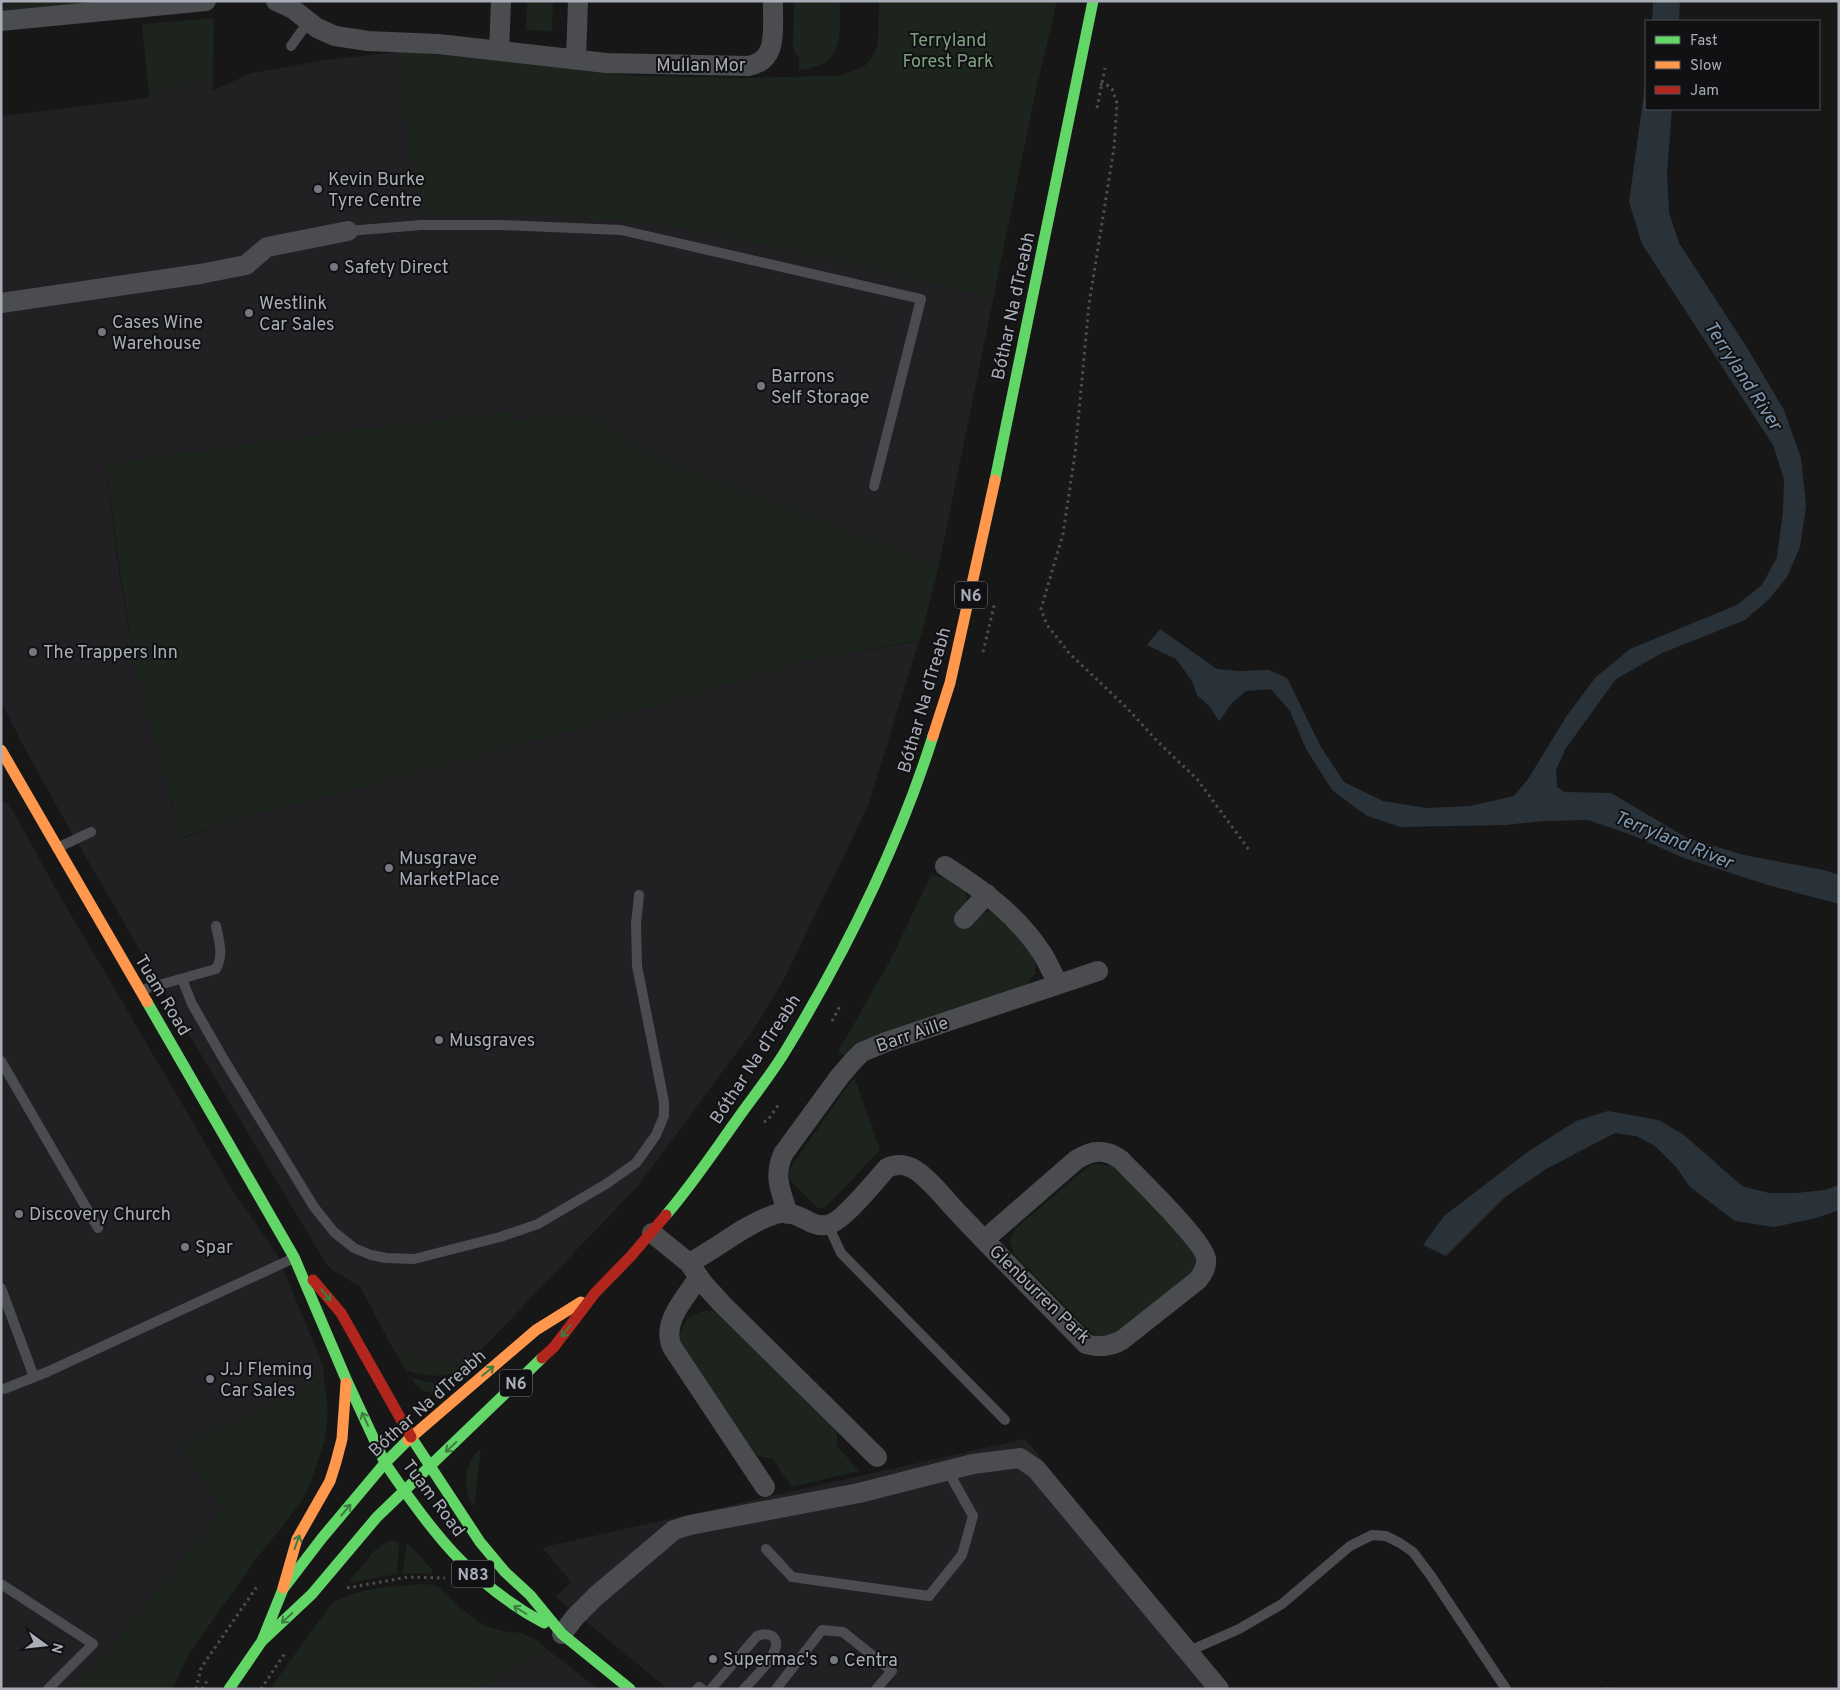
<svg xmlns="http://www.w3.org/2000/svg" width="1840" height="1690" font-family="Overpass,sans-serif">
  <style>
    .built { fill: #212123 }
    .green { fill: #1d241e }
    .water { fill: #2a3239 }
    .lines { fill: none; stroke-linecap: round; stroke-linejoin: round }
    .path { stroke: #4d4e52; stroke-width: 3; stroke-dasharray: 2.5 4; stroke-linecap: butt }
    .lane { stroke: #4b4c50; stroke-width: 10 }
    .street { stroke: #4b4c50; stroke-width: 20 }
    .fast { stroke: #63d668; stroke-width: 11 }
    .slow { stroke: #ff974d; stroke-width: 11 }
    .jam { stroke: #b3261e; stroke-width: 11 }
    .oneway { stroke: #3e7d42 }
    .poi-dot { fill: #757880; stroke: #111113; stroke-width: 2 }
    .labels { text-anchor: middle; stroke-width: 4; stroke-linejoin: round; paint-order: stroke }
    .shield { fill: #111113; stroke: #7b7e86; stroke-width: 1 }
    .shield-label { font-size: 16px; font-weight: bold; fill: #a8adb8 }
    .park-label { font-size: 18px; fill: #7fa381; stroke: #111113 }
    .street-label { font-size: 18px; fill: #a8adb8; stroke: #111113 }
    .poi-label { font-size: 18px; fill: #a8adb8; stroke: #111113; text-anchor: start }
    .water-label { font-size: 19px; font-style: italic; fill: #7f9bb3; stroke: #111113 }
  </style>
  <rect width="100%" height="100%" fill="#171717"/>
  <path class="built" d="M405 51 635 76 744 78 839 76 1034 99 939 565 650 455 594 414 512 420 511 412 342 431 106 464 119 572 137 676 181 839 228 822 549 737 809 660 919 641 868 806 783 981 755 1028 636 1188 466 1366 419 1357 390 1343 360 1287 334 1271 327 1265 178 1016 65 821 25 749 1 702V116L141 99 200 78 213 90 252 73 325 60Z
    M1 800 7 803 16 816 53 884 232 1189 278 1256 323 1366 307 1386 178 1447 221 1511 96 1665 70 1689H1Z
    M1025 1439 1231 1689H668L556 1597 571 1582 543 1548 549 1546Z
    M547 1649 598 1689H477Z"/>
  <path class="green" d="M1 1H108L2 13Z
    M527 1H553L552 31 526 30Z
    M794 1H840C839 39 846 64 799 70V58L793 49Z
    M879 1H1057L1034 99 993 299 781 247 660 225 538 214H418L401 94 405 51 635 76 744 78 839 76 864 67 874 54 878 43Z
    M214 18 213 90 200 78 149 96 142 24Z
    M511 412 512 420 594 414 650 455 939 565 920 640 809 660 550 737 228 822 181 838 137 676 120 572 106 464 342 431Z
    M931 875 955 881 965 889 967 901 983 913 993 911 999 914 1036 959 1035 973 1026 986 847 1057 838 1052 891 959Z
    M855 1079 880 1150 826 1207 821 1209 817 1207 791 1181 789 1176 791 1167 851 1081Z
    M1098 1164 1112 1166 1194 1250C1196 1259 1196 1266 1192 1274L1114 1334 1098 1337 1092 1333 1014 1254 1010 1241 1015 1229 1090 1165Z
    M703 1311H712L720 1315 837 1432V1446L859 1471 791 1487 773 1459 757 1456 680 1344C678 1327 687 1316 703 1311Z
    M390 1343 419 1357 466 1366C448 1380 426 1376 406 1371Z
    M323 1366 328 1415 325 1439 311 1482 299 1505 257 1558 188 1655 173 1689H70L96 1665 221 1511 178 1447 307 1386Z
    M411 1378C425 1382 437 1385 451 1380L433 1393C422 1392 417 1387 411 1378Z
    M481 1448 474 1507C461 1488 464 1463 481 1448Z
    M388 1541H395L399 1545 397 1574 348 1583 374 1551Z
    M407 1544H409L432 1570V1573L402 1574Z
    M422 1584 436 1585 463 1610 485 1626 503 1631 521 1633 538 1641 547 1649 477 1689H270L331 1604C357 1587 392 1587 422 1584Z"/>
  <path class="water" d="M1653 1H1680L1679 21H1652Z
    M1646 79V109H1672L1667 174 1669 213 1679 243 1746 346 1784 410 1801 458 1806 506 1800 547 1787 577 1768 600 1745 620 1662 653 1616 679 1566 748 1556 770 1557 787 1565 792 1611 793 1687 838 1744 855 1824 870 1839 875V904L1768 885 1684 858 1629 834 1588 820 1543 821 1505 825 1401 827 1367 816 1332 790 1306 749 1290 711 1271 689 1246 691 1232 703 1219 721 1210 707 1197 695 1192 681 1176 659 1147 645 1160 629 1217 669 1239 671 1269 670 1287 678 1321 747 1344 782 1383 801 1427 808 1470 806 1514 796 1528 779 1566 717 1595 678 1630 649 1737 605 1762 585 1777 557 1783 512 1784 479 1773 445 1642 244 1629 202Z
    M1608 1111 1659 1120 1684 1135 1742 1186 1769 1193H1796L1825 1190 1839 1185V1210L1816 1218 1774 1227 1735 1221 1690 1187 1676 1167 1655 1146 1636 1136 1615 1133 1546 1169 1504 1198 1446 1256 1423 1245 1444 1216 1529 1151 1576 1121Z"/>
  <g class="lines">
    <path class="path" d="M1100 84 1107 85 1112 89 1117 103 1114 148 1089 304 1075 454 1063 534 1041 609 1047 625 1069 653 1127 708 1158 742 1197 779 1249 850
      M1097 108 1105 68
      M983 652 995 602
      M832 1021 841 1004
      M764 1122 768 1120 779 1104
      M347 1588 408 1577 445 1578
      M196 1689 201 1668 258 1585
      M202 1689 207 1681
      M261 1689 285 1653
      M1606 1689H1619"/>
    <path class="lane" d="M291 46 309 21
      M348 231 421 225H500L621 230 921 299 874 486
      M57 848 91 832
      M182 979 192 1004 223 1058 314 1207 334 1232 354 1248 371 1255 386 1258 414 1259 500 1237 538 1224 606 1184 636 1163 656 1135 664 1116V1102L637 966 636 924 639 895
      M141 990 216 969C224 955 219 941 216 926
      M1 1061 98 1228
      M828 1225 841 1253 1005 1420
      M1 1288 34 1377
      M4 1389 47 1372 294 1258
      M766 1549 792 1577 929 1596 962 1555 973 1516 948 1471
      M1 1584 93 1644 48 1689
      M1189 1651 1239 1629 1282 1604 1350 1546 1372 1535 1386 1536 1400 1543 1413 1552 1431 1576 1506 1689
      M697 1689 699 1687 702 1689
      M711 1689 757 1636C762 1634 767 1633 772 1636 788 1647 752 1680 744 1689
      M776 1689 822 1630 843 1632 892 1671 876 1689"/>
    <path class="street" d="M276 1 293 9 317 28 335 36 368 41 438 44 606 63 748 66C780 61 772 26 773 1
      M1 21 206 1
      M499 51 501 1
      M576 59 578 1
      M1 303 200 274 246 265 267 247 348 231
      M945 866C983 890 1017 915 1042 953 1048 963 1053 974 1058 984
      M964 919 987 894
      M788 1214C781 1191 773 1178 783 1154L840 1076 853 1061 862 1052 886 1042 1098 971
      M652 1233 689 1263 703 1283 722 1304 877 1457
      M689 1263C718 1248 745 1224 776 1214 789 1210 800 1217 812 1223 817 1225 821 1226 827 1225 842 1223 875 1181 887 1168 895 1164 903 1164 912 1168 929 1177 947 1202 961 1216 1002 1259 1044 1301 1086 1344 1099 1348 1110 1347 1122 1340L1198 1280C1203 1273 1207 1267 1206 1259 1205 1242 1136 1176 1121 1160 1105 1148 1092 1150 1076 1160L984 1240
      M699 1277C686 1297 661 1322 672 1347L765 1487
      M562 1634 575 1617 596 1596 674 1530 690 1525 859 1493 973 1464 1020 1458 1036 1469 1219 1689"/>
    <path class="fast" d="M995 480 1093 1
      M147 1002 294 1257 346 1379 385 1463
      M666 1215C691 1186 713 1153 736 1121 752 1098 771 1075 786 1050 846 951 898 847 933 736
      M411 1437 480 1542 505 1572 530 1595 562 1634 630 1689
      M385 1463C431 1531 470 1583 544 1623
      M262 1641 312 1594 377 1517 542 1358
      M229 1689 262 1641 283 1589 322 1538 385 1463 408 1440"/>
    <path class="slow" d="M933 736 950 683 995 480
      M1 750 147 1002
      M408 1440 536 1330 581 1302
      M283 1588 297 1539 330 1481 336 1462 342 1439 346 1383"/>
    <path class="jam" d="M313 1280 341 1313 411 1437
      M542 1358 554 1347 595 1293 631 1256 666 1215"/>
  </g>
  <defs><path id="oneway-shaft" d="M-6 0H5M1.5-3L5.5 0L1.5 3" fill="none" stroke-width="1.6" stroke-linecap="round" stroke-linejoin="round" transform="scale(1.25)"/></defs>
  <g class="oneway">
    <use href="#oneway-shaft" transform="translate(326 1295) rotate(50)"/>
    <use href="#oneway-shaft" transform="translate(566 1331) rotate(128)"/>
    <use href="#oneway-shaft" transform="translate(488 1371) rotate(-40)"/>
    <use href="#oneway-shaft" transform="translate(365 1419) rotate(-115)"/>
    <use href="#oneway-shaft" transform="translate(451 1447) rotate(137)"/>
    <use href="#oneway-shaft" transform="translate(346 1510) rotate(-50)"/>
    <use href="#oneway-shaft" transform="translate(297 1542) rotate(-70)"/>
    <use href="#oneway-shaft" transform="translate(520 1610) rotate(-148)"/>
    <use href="#oneway-shaft" transform="translate(287 1618) rotate(137)"/>
  </g>
  <g class="poi-dot">
    <circle cx="318" cy="189" r="5"/>
    <circle cx="334" cy="267" r="5"/>
    <circle cx="249" cy="313" r="5"/>
    <circle cx="102" cy="332" r="5"/>
    <circle cx="761" cy="386" r="5"/>
    <circle cx="33" cy="652" r="5"/>
    <circle cx="389" cy="868" r="5"/>
    <circle cx="439" cy="1040" r="5"/>
    <circle cx="19" cy="1214" r="5"/>
    <circle cx="185" cy="1247" r="5"/>
    <circle cx="210" cy="1379" r="5"/>
    <circle cx="713" cy="1659" r="5"/>
    <circle cx="834" cy="1660" r="5"/>
  </g>
  <g class="labels">
    <g class="shield">
      <rect x="955" y="581.5" width="32" height="27" rx="4"/>
      <rect x="500" y="1369.5" width="32" height="27" rx="4"/>
      <rect x="452" y="1560.5" width="42" height="27" rx="4"/>
    </g>
    <g class="shield-label">
      <text x="971" y="601">N6</text>
      <text x="516" y="1389">N6</text>
      <text x="473" y="1580">N83</text>
    </g>
    <g class="park-label">
      <text x="948" y="46">Terryland<tspan x="948" dy="21">Forest Park</tspan></text>
    </g>
    <g class="street-label">
      <text x="701" y="71">Mullan Mor</text>
      <text transform="translate(1013 306) rotate(-78)" y="6">Bóthar Na dTreabh</text>
      <text transform="translate(924 700) rotate(-74)" y="6">Bóthar Na dTreabh</text>
      <text transform="translate(163 995) rotate(59)" y="6">Tuam Road</text>
      <text transform="translate(912 1034) rotate(-19)" y="6">Barr Aille</text>
      <text transform="translate(755 1059) rotate(-57)" y="6">Bóthar Na dTreabh</text>
      <text transform="translate(1040 1294) rotate(44)" y="6">Glenburren Park</text>
      <text transform="translate(427 1403) rotate(-42)" y="6">Bóthar Na dTreabh</text>
      <text transform="translate(434 1498) rotate(53)" y="6">Tuam Road</text>
    </g>
    <g class="poi-label">
      <text x="328" y="185">Kevin Burke<tspan x="328" dy="21">Tyre Centre</tspan></text>
      <text x="344" y="273">Safety Direct</text>
      <text x="259" y="309">Westlink<tspan x="259" dy="21">Car Sales</tspan></text>
      <text x="112" y="328">Cases Wine<tspan x="112" dy="21">Warehouse</tspan></text>
      <text x="771" y="382">Barrons<tspan x="771" dy="21">Self Storage</tspan></text>
      <text x="43" y="658">The Trappers Inn</text>
      <text x="399" y="864">Musgrave<tspan x="399" dy="21">MarketPlace</tspan></text>
      <text x="449" y="1046">Musgraves</text>
      <text x="29" y="1220">Discovery Church</text>
      <text x="195" y="1253">Spar</text>
      <text x="220" y="1375">J.J Fleming<tspan x="220" dy="21">Car Sales</tspan></text>
      <text x="723" y="1665">Supermac's</text>
      <text x="844" y="1666">Centra</text>
    </g>
    <g class="water-label">
      <text transform="translate(1744 375) rotate(57)" y="7">Terryland River</text>
      <text transform="translate(1674 839) rotate(22)" y="7">Terryland River</text>
    </g>
  </g>
  <rect width="1840" height="1690" fill="none" stroke="#a8adb8" stroke-width="5"/>
  <rect x="1645" y="20" width="175" height="90" fill="#111113" stroke="#4d4f55"/>
  <rect x="1655" y="36" width="25" height="8" fill="#63d668" stroke="#4d4f55"/>
  <text x="1690" y="45" font-size="15" fill="#a8adb8">Fast</text>
  <rect x="1655" y="61" width="25" height="8" fill="#ff974d" stroke="#4d4f55"/>
  <text x="1690" y="70" font-size="15" fill="#a8adb8">Slow</text>
  <rect x="1655" y="86" width="25" height="8" fill="#b3261e" stroke="#4d4f55"/>
  <text x="1690" y="95" font-size="15" fill="#a8adb8">Jam</text>
  <g transform="translate(45 1645) rotate(105)" stroke="#111113" stroke-width="4" paint-order="stroke">
  <path d="M0-4L9 19L0 12L-9 19Z" fill="#a8adb8"/>
  <text y="-8" font-size="14" font-weight="bold" text-anchor="middle" fill="#a8adb8">N</text>
  </g>
</svg>
